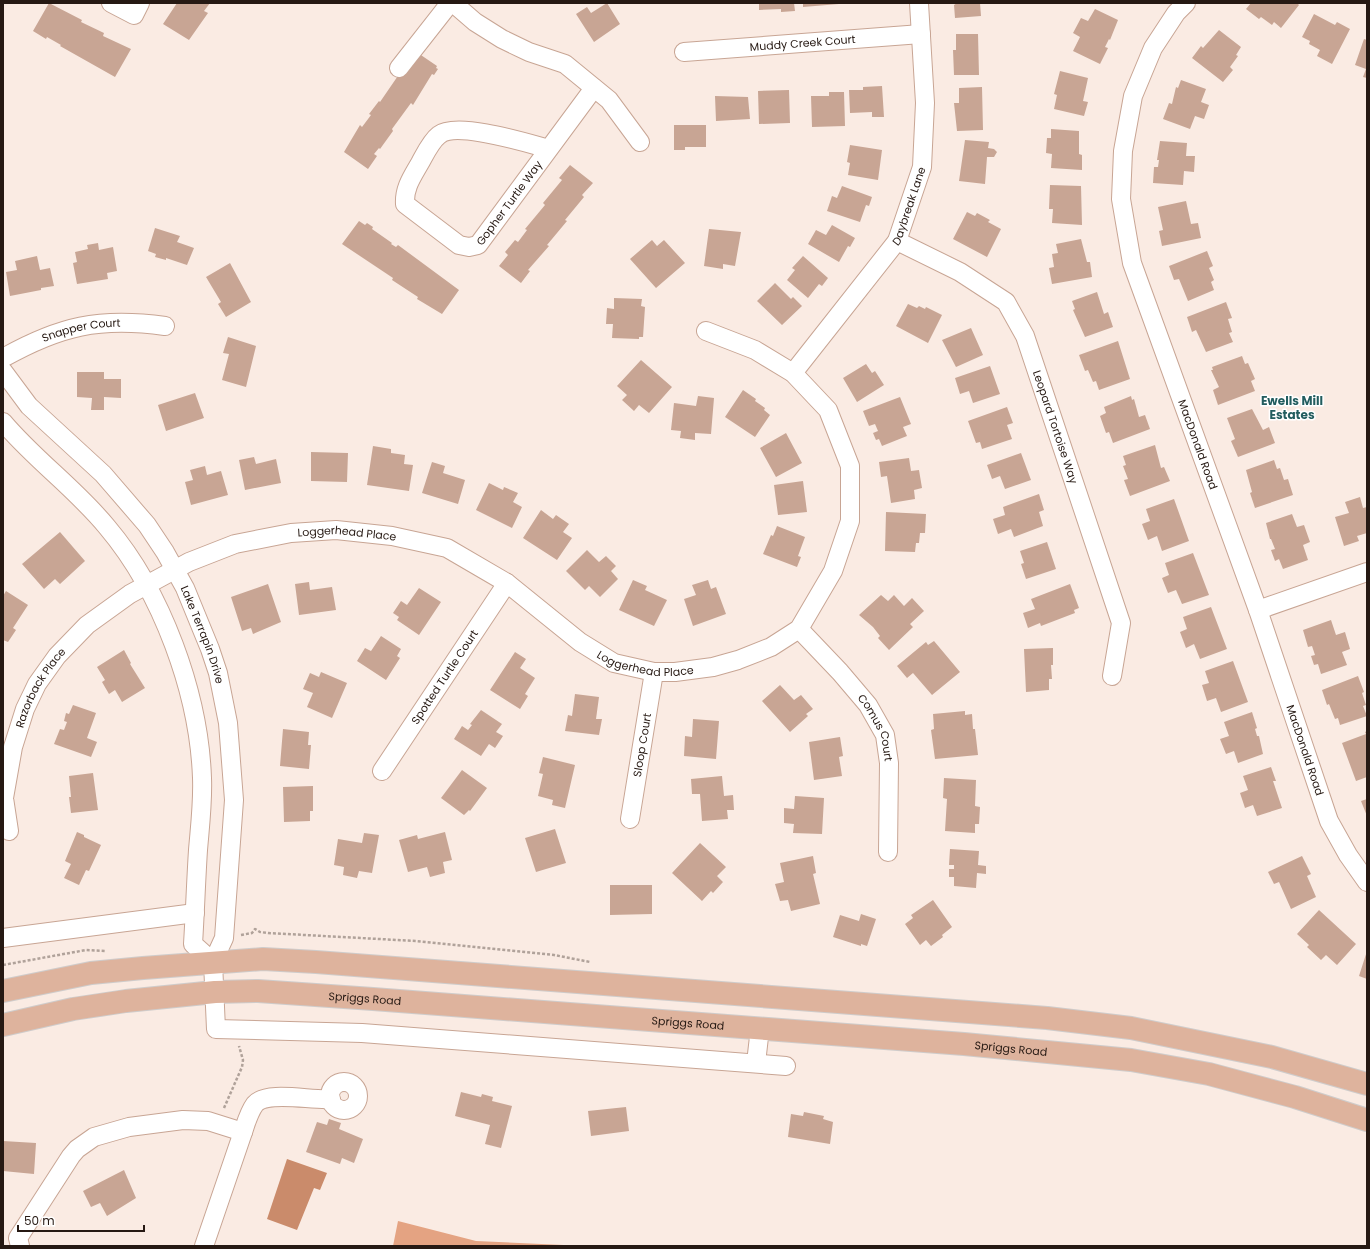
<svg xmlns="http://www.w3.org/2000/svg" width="1370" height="1249" font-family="Poppins,sans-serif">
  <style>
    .forest { fill: #e4a382 }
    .water { fill: #ca8b6b }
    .building { fill: #c8a594 }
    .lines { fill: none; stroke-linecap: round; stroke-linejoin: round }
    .minor-casing { stroke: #c8a594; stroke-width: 20 }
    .major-casing { stroke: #cfcccb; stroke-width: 24 }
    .path { stroke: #b0a29a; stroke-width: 2.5; stroke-dasharray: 3 2; stroke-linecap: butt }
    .minor { stroke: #fff; stroke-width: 18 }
    .major { stroke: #deb39d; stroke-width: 22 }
    .labels { text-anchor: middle; stroke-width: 3; stroke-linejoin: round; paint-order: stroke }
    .street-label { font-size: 11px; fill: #261913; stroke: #fff }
    .neighbourhood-label { font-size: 12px; font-weight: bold; fill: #235d5f; stroke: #fff }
  </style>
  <rect width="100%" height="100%" fill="#faebe3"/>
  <path class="forest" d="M398 1221 476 1241 586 1246H393Z"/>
  <path class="water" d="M287 1159 327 1173 320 1190 314 1188 297 1230 267 1219Z"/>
  <path class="building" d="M49 3 82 20 81 22 104 33 103 36 131 49 115 77 60 46 61 45 47 37 46 39 33 31Z
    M177 3H210L204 11 208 13 189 40 163 24Z
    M607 3 620 24 594 42 576 14 587 7 591 13Z
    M759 3H794L795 11 781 12V9L759 10Z
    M803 3H839V4L803 7Z
    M957 3H980L981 16 955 18 954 5Z
    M1251 3H1297L1299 5 1281 28 1274 22 1272 25 1261 17 1259 19 1246 9Z
    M1095 9 1118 20 1110 40 1109 39 1105 47 1108 48 1100 64 1073 51 1080 37 1073 33 1081 18 1088 21Z
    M1314 14 1335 25 1337 22 1350 29 1332 64 1317 56 1320 50 1309 44 1310 41 1302 37Z
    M1219 30 1241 47 1236 55 1238 56 1230 67 1233 70 1223 82 1192 58 1201 46 1203 48Z
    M956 34H978L979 75H954L953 50H956Z
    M1364 39 1367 40V78L1363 77 1366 69 1355 65Z
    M415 51 437 66 436 68 438 69 434 75 432 74 413 105 411 103 392 129 393 131 380 149 379 148 374 154 377 156 368 169 344 152 360 125 362 127 371 115 369 114 379 101 380 102Z
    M1060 71 1088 78 1083 101 1088 102 1084 116 1054 109 1057 95 1054 94Z
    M1181 80 1206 89 1201 102 1209 105 1204 119 1195 116 1190 129 1163 119 1169 103 1172 104 1176 87 1178 88Z
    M882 86 884 117H872V112L850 113 849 90H863V87Z
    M982 87 983 130 957 131 954 103H959V88Z
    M789 90 790 123 759 124 758 91Z
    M829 92H844L845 126 812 127 811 96H829Z
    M715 96 748 97 750 119 716 121Z
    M674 125H706V147H685V150H674Z
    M1051 129 1079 131V154L1082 155V170L1051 168 1052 154 1046 153 1047 138H1051Z
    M965 140 989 142 988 148 994 149 997 152 994 157H987L985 184 959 181Z
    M1160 141 1187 143 1186 156H1195L1194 172 1184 171 1183 185 1153 183 1154 167H1158L1159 160H1157Z
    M850 145 882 150 878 180 848 175 850 163 847 162Z
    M570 165 593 183 582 195 584 197 565 220 567 221 547 245 549 246 528 270 530 271 521 283 499 266 508 255 505 252 515 240 518 242 527 230 525 229 545 205 543 203 562 180 559 178Z
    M1050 185 1081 186 1082 225 1052 223 1053 209H1049Z
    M842 186 872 197 869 206 866 205 860 222 827 211 832 196 837 198Z
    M1186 201 1191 224 1198 223 1201 238 1162 246 1159 231 1163 230 1158 207Z
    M967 212 975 216 977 213 990 220 988 222 1001 229 987 257 953 239Z
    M359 221 365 225 367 223 373 227 372 229 392 243 391 244 396 247 398 245 459 290 442 314 417 299 418 297 392 280 393 278 342 244Z
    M832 225 855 238 850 247 848 246 839 262 808 244 816 230 826 235Z
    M155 228 180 236 177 242 194 248 187 265 166 258V260L155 257 156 254 148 251Z
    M709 229 741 232 735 266 723 264V269L704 266Z
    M1081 239 1087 262H1090L1092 277 1052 284 1049 268 1054 267 1052 254 1058 253 1056 244Z
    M652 240 657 246 664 240 685 263 656 288 630 259Z
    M98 243 99 250 113 247 117 271 107 273 108 279 77 284 73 263 77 262 75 252 88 249 87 245Z
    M1207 251 1213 266 1209 268 1214 280 1211 282 1214 290 1188 301 1179 279 1174 280 1169 266Z
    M37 256 40 270 50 268 54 286 41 288V290L10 296 6 272 17 270 15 261Z
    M803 256 828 278 822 286 819 284 808 298 787 280 795 270 792 268Z
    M230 263 251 302 226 317 218 304 221 302 206 277Z
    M775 283 791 299 793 297 802 306 782 325 757 301Z
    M1097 292 1104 314 1108 312 1113 327 1085 337 1073 310 1075 309 1072 301Z
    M614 298 642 299 641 306 645 307 643 337H639V339L612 338 613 324H606L607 308 614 309Z
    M1226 302 1232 318 1228 319 1232 332 1229 333 1233 342 1206 352 1196 330 1192 332 1187 317Z
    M908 304 917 308 919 306 925 309 926 307 942 315 928 343 896 326Z
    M971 328 983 355 956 367 942 340Z
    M228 337 256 346 246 387 222 380 229 354 223 353Z
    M1118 341 1130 379 1099 390 1096 381 1093 382 1088 370 1085 371 1079 355Z
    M1242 356 1245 364 1248 363 1255 379 1251 381 1255 391 1218 405 1213 390 1219 387 1211 370H1213L1212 367Z
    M641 360 672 387 649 413 639 405 634 411 622 400 627 395 617 386Z
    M866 364 872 373 875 371 884 385 857 402 843 378Z
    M990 366 1000 394 973 403 969 391 960 394 955 378Z
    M77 372H104V379H121V398L104 397V410H91L92 398 77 397Z
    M743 390 756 399 755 401 765 408 764 410 770 415 755 437 725 417Z
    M195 393 204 418 166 431 158 405Z
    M698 396 714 398 711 434 695 433V440L680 438 681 431 671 430 674 403 696 406Z
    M1131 396 1132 400 1134 399 1139 417 1145 415 1150 429 1113 443 1109 432 1106 433 1100 416 1106 413 1104 407Z
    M900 397 911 424 903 427 907 436 882 446 879 439 876 440 873 433 878 431 875 424 869 426 863 411Z
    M1007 407 1013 423 1007 425 1012 439 982 449 980 442 976 443 968 421Z
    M1252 409 1263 430 1269 427 1275 443 1238 457 1231 441 1235 439 1227 418Z
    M786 433 802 463 776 477 760 448Z
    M1155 445 1161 468 1164 467 1170 481 1130 496 1124 480 1128 479 1123 466 1126 465 1123 456Z
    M373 446 391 449V453L405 455 404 464 413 465 409 491 367 485Z
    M311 452 348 453 347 482 311 481Z
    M1021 453 1031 480 1005 489 1000 476 992 479 987 465Z
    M254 457 256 464 276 459 281 483 245 490 239 460Z
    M909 458 911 471 919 470 922 488 914 490 915 499 891 503 887 476 881 477 879 462Z
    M1274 460 1277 469 1280 468 1284 480 1288 479 1293 495 1255 508 1250 493 1252 492 1246 470Z
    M432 462 445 466 443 473 465 480 458 504 422 493Z
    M205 466 207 475 221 471 228 495 191 505 185 482 193 480 190 470Z
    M803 481 807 512 778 515 774 485Z
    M489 483 503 490 504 487 518 493 513 502 522 507 512 528 476 510Z
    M1039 494 1044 510 1039 512 1043 526 1014 537 1011 529 998 534 993 519 1005 515 1003 507Z
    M1360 497 1363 508 1367 507V533L1357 536 1359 541 1344 546 1335 517 1349 513 1345 502Z
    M1174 499 1189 541 1162 551 1157 536 1148 540 1142 524 1150 521 1146 509Z
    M541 510 553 519 556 515 569 524 563 532 572 538 557 560 523 538Z
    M886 512 926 514 925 533H920L919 543H916L915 552 885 551Z
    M1292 514 1297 527 1304 525 1310 542 1303 545 1308 560 1283 569 1279 559 1275 561 1271 550 1275 549 1271 539H1270L1266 523Z
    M777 526 805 537 798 556 801 557 797 567 763 554 771 535 773 536Z
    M60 532 85 561 60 584 55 579 44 589 22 564Z
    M1047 542 1056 569 1026 579 1021 564 1024 563 1020 551Z
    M587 550 599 562 606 556 616 566 611 571 618 579 600 597 589 586 585 590 566 571Z
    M1193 553 1209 595 1182 604 1176 590 1168 593 1162 578 1169 575 1165 563Z
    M633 580 647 586 645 590 667 600 654 626 619 610Z
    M708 580 711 589 716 587 726 614 693 626 684 599 696 595 692 585Z
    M309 582 310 590 332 587 336 610 299 615 295 584Z
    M268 584 281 622 253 634 251 628 242 631 231 597Z
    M1070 584 1079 608 1074 610 1075 613 1041 626 1040 623 1028 628 1023 613 1035 609 1031 599Z
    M419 588 441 602 419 635 397 620 399 617 393 613 401 601 407 605Z
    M6 591 28 605 13 628 16 630 8 642 3 640V596Z
    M881 595 888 601 894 595 904 606 912 598 924 611 910 624 913 627 889 650 878 638 880 636 873 627 859 615Z
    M1211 607 1227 649 1200 659 1194 644 1186 648 1180 632 1187 629 1183 617Z
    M1331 620 1336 635 1345 632 1350 649 1342 652 1347 665 1321 674 1318 664 1314 665 1311 656 1315 655 1312 646 1308 647 1303 630Z
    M381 636 401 649 397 656 400 658 386 680 357 661 365 648 371 651Z
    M934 641 960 672 932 695 913 673 907 678 897 666 926 642 928 645Z
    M1053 648V665H1051L1052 679H1049V690L1026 692 1024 649Z
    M124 650 131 663 130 664 145 688 122 702 115 690 109 694 102 682 105 680 97 667Z
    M515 652 526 659 520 668 535 678 525 694 528 696 520 709 490 690Z
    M1233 661 1248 702 1221 712 1216 698 1207 701 1202 685 1209 683 1205 671Z
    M321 672 347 683 332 718 307 707 313 693 303 689 310 673 319 677Z
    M1358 676 1364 692 1362 693 1366 705 1363 706 1367 716 1340 725 1338 718 1335 719 1329 704 1327 705 1322 690Z
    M780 685 794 700 801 695 813 709 806 714 808 716 790 732 762 701Z
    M575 694 599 697 596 719H602L599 735 565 731 568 715 572 716Z
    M73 705 96 713 87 738 97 742 91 757 54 744 60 729 64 730 67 722 64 721 66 713 69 714Z
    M481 710 502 724 496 732 503 736 495 748 489 744 481 756 454 739 462 726 468 730 472 725 470 724Z
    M965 711V715L972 714 973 729H975L978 755 935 759 931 730 934 729 933 714Z
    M1252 712 1257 728 1255 729 1257 736H1259L1263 754 1238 763 1234 751 1226 754 1220 739 1229 736 1224 722Z
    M693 719 719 721 716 759 684 756 685 736 692 737Z
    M283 729 309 732 308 745H311L309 769 280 766Z
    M1367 731V777L1356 781 1342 743 1366 734 1365 732Z
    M840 737 843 756 839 757 842 776 814 780 809 742Z
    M543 757 575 765 565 808 552 805 553 800 538 796 543 774 539 773Z
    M1271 767 1276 781H1273L1282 808 1257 816 1253 805 1245 808 1240 793 1248 790 1243 776Z
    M462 770 487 788 470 811 469 810 464 815 441 798Z
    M93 773 98 810 71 813 69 797H71L69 776Z
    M722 776 724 796 733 795 734 810H727L728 819 702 821 700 794H692L691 779Z
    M944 778 976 780 975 806 980 807 979 824H975V833L945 831 947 799 943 798Z
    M313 786V811H310V821L284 822 283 787Z
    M795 796 824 798 822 834 793 833 794 824 784 823V808L794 809Z
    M1367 799V816L1361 801Z
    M555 829 566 863 536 872 525 838Z
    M77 832 84 835V837L101 845 89 871 86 870 79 885 64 878 71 864 65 861Z
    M445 832 452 860 443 862 445 873 430 877 427 867 408 872 399 840 417 835 418 839Z
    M364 833 379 835 372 873 359 871 357 878 343 875 344 867 334 865 338 839 362 843Z
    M700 843 726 867 717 876 723 882 713 893 711 891 702 901 672 873Z
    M950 849 979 851 978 865 986 866V874L977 873 976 888 954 886V877H949V869H954V865H949Z
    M813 856 816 873 813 874 820 904 791 911 788 900 780 901 775 884 784 882 780 863Z
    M1302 856 1311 874 1307 876 1316 897 1291 909 1279 882 1274 884 1268 872Z
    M610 885H652V914L610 915Z
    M933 900 952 927 942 935 943 937 931 946 926 940 920 945 905 924 913 918 911 915Z
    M1319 910 1356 944 1337 965 1326 955 1321 960 1307 947 1309 945 1297 934Z
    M861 914 876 919 867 946 861 944V946L833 937 840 915 859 921Z
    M1367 951V979L1359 976Z
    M461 1092 481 1097 482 1094 493 1097 492 1101 512 1106 501 1148 485 1144 490 1125 455 1116Z
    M626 1107 629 1131 591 1136 588 1111Z
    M804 1112 824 1116 823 1119 833 1122 830 1144 788 1137 791 1114 803 1116Z
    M329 1119 341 1123 339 1129 363 1139 354 1163 342 1158 340 1164 306 1152 317 1122 327 1125Z
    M3 1141 36 1143 34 1174 3 1171Z
    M124 1170 136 1198 107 1216 100 1203 91 1207 83 1191Z"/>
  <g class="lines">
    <g class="minor-casing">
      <g id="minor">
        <path d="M111 3 134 15 140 3"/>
        <path d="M453 3 475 22 502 39 529 52 565 64 609 100 640 142"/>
        <path id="s1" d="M1186 3 1176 13 1153 48 1133 96 1123 151 1121 199 1132 263 1258 610 1329 821 1348 855 1367 882"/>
        <path id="s2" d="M684 52 921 34"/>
        <path d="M399 68 450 3"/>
        <path id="s3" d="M549 149C527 143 456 121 439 135 431 141 425 154 420 163 412 177 404 188 405 204L459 245 469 247 478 245 594 88"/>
        <path id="s4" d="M897 241 960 272 1006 302 1025 336 1121 623 1112 676"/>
        <path id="s5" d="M3 358C60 326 99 317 165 326"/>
        <path id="s6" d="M3 371 29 406 103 474 147 525 165 552 185 588 210 649 218 673 228 723 234 800 224 938 213 962 216 1029 362 1033 786 1066"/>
        <path id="s7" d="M793 373 897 241 922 167 925 103 919 3"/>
        <path d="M3 422C35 460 76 489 107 527 162 592 199 693 202 778 203 802 200 826 198 850 196 881 195 913 193 944L213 962"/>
        <path d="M1258 610 1367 572"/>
        <path id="s8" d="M799 629 840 672 868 705 885 735 889 763 888 852"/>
        <path id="s9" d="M382 771 507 583"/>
        <path id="s10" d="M630 819 654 672"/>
        <path id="s11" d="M9 831 4 798 13 747 25 709 37 684 57 656 87 625 130 594 189 562 235 544 291 533 336 530 392 536 447 548 507 583 580 642 614 663 654 672H675L713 667 738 660 771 647 799 629 833 571 850 521V466L828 410 793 373 755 350 706 331"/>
        <path d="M3 938 195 913"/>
        <path d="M756 1063 760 1028"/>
        <circle cx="344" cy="1096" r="14"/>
        <path d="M243 1132C246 1123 249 1112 255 1104 267 1090 312 1101 331 1099"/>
        <path d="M20 1246 18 1238 71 1156 77 1149 94 1137 129 1127 183 1120 208 1121 243 1132 204 1246"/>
      </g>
    </g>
    <g class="major-casing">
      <g id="major">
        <path d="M3 991 91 973 143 968 263 959 316 962 1047 1018 1131 1028 1272 1057 1367 1084"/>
        <path id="s12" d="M3 1025 73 1009 126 1001 215 992 258 991 373 999 964 1044 1131 1060 1209 1074 1295 1097 1367 1120"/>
      </g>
    </g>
    <path class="path" d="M241 935 252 933 255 929 260 932 268 933 416 941 554 955 590 962
      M3 965 86 950 105 951
      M224 1108 242 1067 243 1060 239 1046"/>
    <use href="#minor" class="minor"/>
    <use href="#major" class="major"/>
  </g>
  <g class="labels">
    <g class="street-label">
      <text dy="4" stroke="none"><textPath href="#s2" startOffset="119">Muddy Creek Court</textPath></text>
      <text dy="4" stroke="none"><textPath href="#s3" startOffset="331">Gopher Turtle Way</textPath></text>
      <text dy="4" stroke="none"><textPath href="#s7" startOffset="205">Daybreak Lane</textPath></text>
      <text dy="4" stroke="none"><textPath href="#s5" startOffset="84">Snapper Court</textPath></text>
      <text dy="4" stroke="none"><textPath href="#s4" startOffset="260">Leopard Tortoise Way</textPath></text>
      <text dy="4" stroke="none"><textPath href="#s1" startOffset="470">MacDonald Road</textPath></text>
      <text dy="4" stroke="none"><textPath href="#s11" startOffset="513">Loggerhead Place</textPath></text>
      <text dy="4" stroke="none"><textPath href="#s6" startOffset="335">Lake Terrapin Drive</textPath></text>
      <text dy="4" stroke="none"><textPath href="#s11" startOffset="849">Loggerhead Place</textPath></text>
      <text dy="4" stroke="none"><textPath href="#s9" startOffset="113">Spotted Turtle Court</textPath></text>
      <text dy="4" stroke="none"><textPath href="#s11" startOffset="151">Razorback Place</textPath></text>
      <text dy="4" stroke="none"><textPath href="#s8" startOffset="127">Comus Court</textPath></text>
      <text dy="4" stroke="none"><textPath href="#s10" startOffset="75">Sloop Court</textPath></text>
      <text dy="4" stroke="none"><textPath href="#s1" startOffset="794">MacDonald Road</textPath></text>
      <text dy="4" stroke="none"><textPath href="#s12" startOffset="365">Spriggs Road</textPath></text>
      <text dy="4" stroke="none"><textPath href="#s12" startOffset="689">Spriggs Road</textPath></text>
      <text dy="4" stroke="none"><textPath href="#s12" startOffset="1013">Spriggs Road</textPath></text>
    </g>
    <g class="neighbourhood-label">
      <text x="1292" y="405">Ewells Mill<tspan x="1292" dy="14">Estates</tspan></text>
    </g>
  </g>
  <rect width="1370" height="1249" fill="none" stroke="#261913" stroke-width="8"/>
  <path d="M18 1225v6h126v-6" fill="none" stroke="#261913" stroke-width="2"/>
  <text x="24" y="1225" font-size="12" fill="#261913" stroke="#ffffff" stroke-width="3" paint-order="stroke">50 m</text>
</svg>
